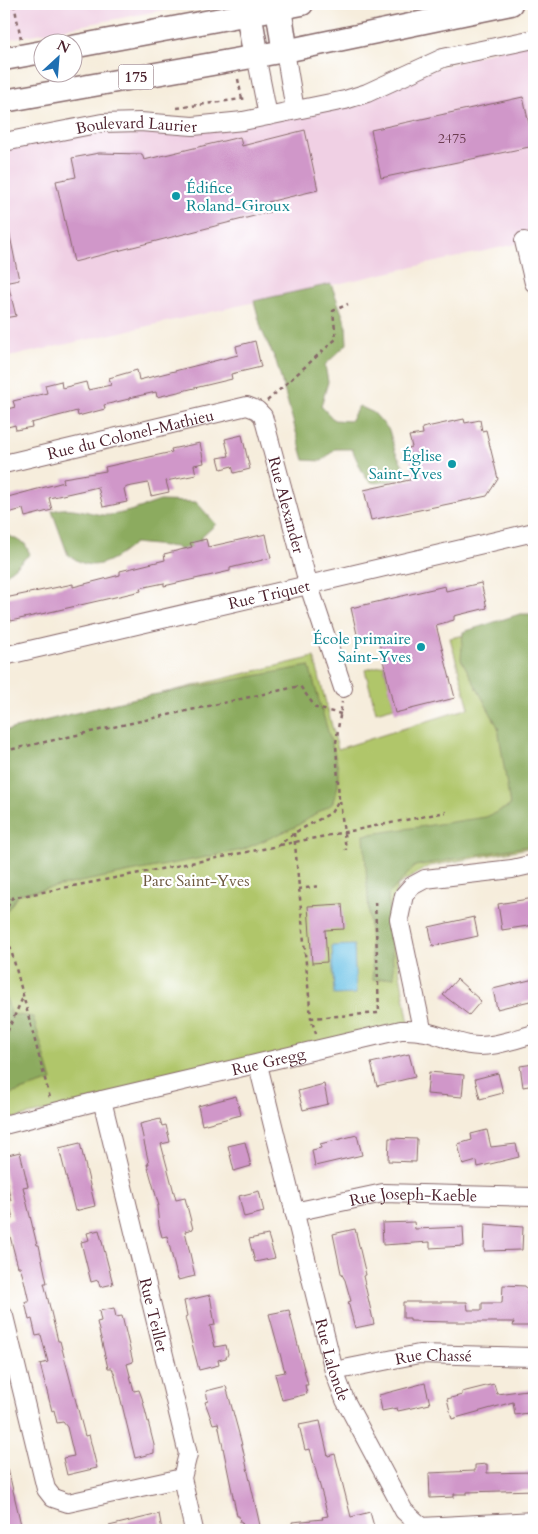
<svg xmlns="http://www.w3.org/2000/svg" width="538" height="1534" font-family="Cardo,serif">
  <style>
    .built { fill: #f0d0e4 }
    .green { fill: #b0c66a; stroke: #7d724a }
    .forest { fill: #8cab5e; stroke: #6b6544 }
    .water { fill: #69c1e6; stroke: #5a7088 }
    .building { fill: #d097c9 }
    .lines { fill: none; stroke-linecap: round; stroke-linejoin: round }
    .minor-casing { stroke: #866769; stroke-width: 20 }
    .major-casing { stroke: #866769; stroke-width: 25 }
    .highway-casing { stroke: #866769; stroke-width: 28 }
    .path { stroke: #866769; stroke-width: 2.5; stroke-dasharray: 4 4; stroke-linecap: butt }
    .minor { stroke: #fff; stroke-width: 18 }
    .major { stroke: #fff; stroke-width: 22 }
    .highway { stroke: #fff; stroke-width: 25 }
    .culture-dot { fill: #0f9aa8; stroke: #fff; stroke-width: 2 }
    .labels { text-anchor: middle; stroke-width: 4.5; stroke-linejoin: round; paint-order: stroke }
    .number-label { font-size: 14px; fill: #6c3d52 }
    .shield { fill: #fff; stroke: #80626b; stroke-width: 1 }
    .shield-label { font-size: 15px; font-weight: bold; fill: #4a1f2b }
    .street-label { font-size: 16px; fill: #4a1f2b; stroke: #fff }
    .culture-label { font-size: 16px; fill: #0d838f; stroke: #fff; text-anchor: end }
    .park-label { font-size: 16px; fill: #6e5941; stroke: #fff }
  </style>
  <rect width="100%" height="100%" fill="#fff"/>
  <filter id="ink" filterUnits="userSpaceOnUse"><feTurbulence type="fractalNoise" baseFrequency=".02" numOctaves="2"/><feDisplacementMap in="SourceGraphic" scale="10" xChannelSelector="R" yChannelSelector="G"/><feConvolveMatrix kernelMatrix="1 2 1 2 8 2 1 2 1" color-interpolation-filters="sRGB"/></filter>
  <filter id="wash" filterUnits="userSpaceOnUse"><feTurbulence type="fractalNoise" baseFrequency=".0096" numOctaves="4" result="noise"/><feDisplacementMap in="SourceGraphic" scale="20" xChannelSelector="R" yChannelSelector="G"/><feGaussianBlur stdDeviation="1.12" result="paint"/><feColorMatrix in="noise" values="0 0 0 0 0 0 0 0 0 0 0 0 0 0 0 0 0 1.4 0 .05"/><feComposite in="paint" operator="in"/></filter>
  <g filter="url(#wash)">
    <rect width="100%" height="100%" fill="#f6eddc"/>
    <path class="built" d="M4 4H196L4 40Z
      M534 39V240L4 358V142L81 126H193L389 83Z"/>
    <path class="green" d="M534 621V847L430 866 398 885 389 913 409 1024 4 1121V731L314 657 338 749 469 708 450 638Z
      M384 665 394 707 376 712 365 670Z"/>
    <path class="forest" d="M331 284 346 324 347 344 325 365 328 382 321 406 334 420 350 421 359 406 374 413 389 430 395 451 409 476C365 487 370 489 352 449H335L322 461 304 460 276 361 262 331 254 301Z
      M160 501 196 502 216 524 202 537 195 553H184L176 547 134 543C124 553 102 569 86 564 80 563 74 558 68 555L52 511C71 505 84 512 102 515 117 517 145 506 160 501Z
      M4 533 25 544 30 554 4 576Z
      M520 614H534V845L415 866 388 895 394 977 373 980 364 835 486 817 510 806 498 727 461 659 463 632Z
      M309 666 338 766V786L332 804 295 827 242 850 19 894 6 912 4 924V731L136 698Z
      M4 991 11 1014 33 1017 52 1081 4 1096Z"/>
    <path class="water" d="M354 945 356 994 334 995 332 946Z"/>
    <g id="blocks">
      <path class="building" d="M523 97 534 146 381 178 371 130Z
        M305 130 318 190 268 202 270 212 74 262 56 181 76 177 72 158 99 153 142 154 144 160 240 137 242 146Z
        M9 231 19 280 4 283V232Z
        M8 284 16 316 4 318V285Z
        M255 341 261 367 231 374 232 379 157 397 156 392 129 398V399L104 405 105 409 78 416 77 411 31 423 32 427 16 430 15 425 4 428V410L15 407 13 401 47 393 45 385 61 381 62 388 86 382 88 390 111 385 109 378 137 370 139 380 238 355 236 346Z
        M464 419 465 423 480 420 482 431 486 430 498 479 487 496 371 520 364 490 414 479 408 448 412 447 409 436 423 434 422 428Z
        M242 435 250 469 234 473 232 466 221 469 218 458 229 456 225 439Z
        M200 443 204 463 194 465 196 475 166 481 169 492 151 496 148 483 127 487 124 489 127 502 103 507 98 487 49 498 52 510 25 517 23 509 4 514V498L64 482 63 478 106 471 105 467 172 452 171 449Z
        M266 534 271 558 230 568V571L164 586V583L140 588 141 591 11 621 5 598 73 584V587L120 575V571L165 560 164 554 192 547 190 543 206 539 208 547Z
        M481 583 487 608 454 616V620L436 625 455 698 395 713 378 638 359 643 351 608 445 586 446 591Z
        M534 898V925L502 930 498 904Z
        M342 904 344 929 325 930 327 962 312 963 308 906Z
        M474 917 478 936 433 946 429 927Z
        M457 979 481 1001 469 1015 443 995Z
        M534 979V1000L497 1009 493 989Z
        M409 1054 415 1077 377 1086 371 1063Z
        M534 1064V1085L523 1087 520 1066Z
        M429 1072 464 1075 462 1097 427 1094Z
        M498 1073 503 1093 480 1099 475 1079Z
        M324 1084 328 1104 303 1110 298 1091Z
        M236 1096 241 1115 202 1125 198 1106Z
        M160 1119 162 1126 166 1125 170 1142 161 1144 176 1200 185 1198 193 1229 185 1231 195 1276 178 1280 167 1236 162 1237 159 1226 157 1206H159L147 1164H149L140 1124Z
        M487 1130 491 1147 516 1144 519 1157 478 1167 477 1161 463 1165 458 1144 472 1140 471 1134Z
        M357 1135 362 1155 315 1166 312 1150 321 1148 320 1144Z
        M389 1138 417 1139 416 1162 388 1161Z
        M245 1142 251 1166 234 1171 228 1146Z
        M80 1143 95 1206 75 1211 59 1148Z
        M20 1152 28 1186 23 1187 37 1245H39L47 1283H44L58 1341H60L85 1436 89 1435 97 1468 67 1475 63 1458 74 1456 67 1427 63 1422 57 1423 54 1410 52 1411 40 1364 48 1362 41 1335 36 1336 32 1319 29 1320 25 1302H29L24 1280 20 1267H18L6 1221 13 1219 9 1202 11 1201 4 1169V1156Z
        M259 1191 264 1212 244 1217 239 1196Z
        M414 1222 415 1229 463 1227 464 1246 430 1248V1242L383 1245 382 1223Z
        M485 1224 523 1227 522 1250 484 1251Z
        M355 1229 366 1275 363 1276 374 1324 355 1328 348 1302 351 1301 345 1280 341 1273 333 1234Z
        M99 1230 113 1284 100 1287 98 1280 91 1282 81 1242 89 1240 87 1233Z
        M268 1235 275 1258 255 1262 249 1239Z
        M503 1285 525 1286 529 1291 528 1304H534V1326H513L514 1322H450L410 1321V1318H403V1302H467L468 1310H482V1303H502Z
        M210 1295 215 1325 210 1326 215 1347 226 1345 228 1354 226 1358 218 1360 219 1365 199 1370 185 1317 187 1316 184 1301Z
        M114 1308 116 1317 122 1316 133 1362 127 1364 134 1391 139 1390 142 1398 154 1445V1453L135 1458 115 1376 112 1368H108L97 1322 101 1321 99 1311Z
        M289 1310 308 1385H305L307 1394 282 1400 275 1374 285 1372 269 1314Z
        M425 1383 430 1404 398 1411 397 1408 382 1411 379 1395Z
        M494 1384 497 1394 534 1389V1412L515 1415 513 1402 452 1419 447 1399 462 1395V1392Z
        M226 1386 241 1441 261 1530H244L242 1522H240L239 1516H237L218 1423 213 1424 205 1402 208 1401 206 1391Z
        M320 1421 328 1456 335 1454 351 1517 370 1512 375 1530H293L292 1522 323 1519 322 1517 328 1516 310 1449 305 1450 299 1425Z
        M487 1464V1473L534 1472V1490L467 1492V1494H454V1497L430 1498 429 1473 475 1471V1465Z
        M4 1469H8L22 1529 4 1530Z
        M159 1514 162 1530H110L109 1526Z"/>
    </g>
  </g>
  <g filter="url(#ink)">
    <use href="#blocks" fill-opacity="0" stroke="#866769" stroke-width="1"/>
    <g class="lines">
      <g class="minor-casing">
        <g id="minor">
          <path d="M285 51 295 110"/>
          <path d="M256 55 268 116"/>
          <path id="s1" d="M4 142 102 123 140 122 193 126 243 121 345 100 367 93 443 58 534 39"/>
          <path d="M524 241 534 283"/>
          <path id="s2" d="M4 464 247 406 257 410 263 416 308 583 343 688"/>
          <path id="s3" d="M4 656 534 532"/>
          <path d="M422 1029 399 919 404 895 412 886 425 879 512 869 534 864"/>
          <path id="s4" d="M258 1065 334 1371 345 1400 404 1511 422 1527 534 1521"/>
          <path id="s5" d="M102 1100 188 1454 182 1478 194 1530"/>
          <path id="s6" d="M4 1125 102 1100 401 1030C431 1029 442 1039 469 1045 490 1049 515 1039 534 1034"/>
          <path id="s7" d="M294 1212 383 1193 534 1197"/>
          <path d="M4 1316 46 1489 53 1498 68 1503 182 1478"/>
          <path id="s8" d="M334 1371 419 1354 534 1357"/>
        </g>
      </g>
      <g class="major-casing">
        <path id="major" d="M72 47 302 4
          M4 59 42 52
          M4 101 285 51 511 4"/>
      </g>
      <g class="highway-casing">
        <path id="highway" d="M247 4 256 55
          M278 4 285 51"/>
      </g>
      <path class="path" d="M14 4 21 39
        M238 79 242 99
        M177 108 248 98
        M267 401 336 339 333 311 348 304
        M4 751 300 686 316 708 341 714
        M340 801 346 850
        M294 833 311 1018
        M280 845 446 812
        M298 889 320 886
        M4 914 12 898 278 846 294 833 331 813 339 800 336 743 342 702
        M4 923 50 1098
        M316 1034 311 1018 379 1013 375 899
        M4 1039 24 995"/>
      <use href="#minor" class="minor"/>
      <use href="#major" class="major"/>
      <use href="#highway" class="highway"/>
    </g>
  </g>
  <g class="culture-dot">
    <circle cx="176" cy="196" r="5"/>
    <circle cx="452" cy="464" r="5"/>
    <circle cx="421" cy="647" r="5"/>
  </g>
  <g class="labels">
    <g class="number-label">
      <text x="452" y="143">2475</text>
    </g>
    <rect class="shield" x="118.5" y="64.5" width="35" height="25" rx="4"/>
    <g class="shield-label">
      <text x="136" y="82">175</text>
    </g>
    <g class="street-label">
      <text dy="6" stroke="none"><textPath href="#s1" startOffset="134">Boulevard Laurier</textPath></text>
      <text dy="6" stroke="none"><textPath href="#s2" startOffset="130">Rue du Colonel-Mathieu</textPath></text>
      <text dy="6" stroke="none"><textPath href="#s2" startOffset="361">Rue Alexander</textPath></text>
      <text dy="6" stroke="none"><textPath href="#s3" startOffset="272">Rue Triquet</textPath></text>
      <text dy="6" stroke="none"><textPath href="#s6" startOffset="272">Rue Gregg</textPath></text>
      <text dy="6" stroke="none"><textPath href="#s7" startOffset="121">Rue Joseph-Kaeble</textPath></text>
      <text dy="6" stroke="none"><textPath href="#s5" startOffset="221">Rue Teillet</textPath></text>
      <text dy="6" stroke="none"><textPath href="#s8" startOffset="101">Rue Chassé</textPath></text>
      <text dy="6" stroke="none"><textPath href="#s4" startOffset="304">Rue Lalonde</textPath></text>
    </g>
    <g class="culture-label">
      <text x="186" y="193" text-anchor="start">Édifice<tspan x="186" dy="18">Roland-Giroux</tspan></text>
      <text x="442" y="461">Église<tspan x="442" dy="18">Saint-Yves</tspan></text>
      <text x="411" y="644">École primaire<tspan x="411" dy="18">Saint-Yves</tspan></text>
    </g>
    <g class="park-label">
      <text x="196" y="886">Parc Saint-Yves</text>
    </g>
  </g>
  <rect width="538" height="1534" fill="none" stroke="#fff" stroke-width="20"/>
  <g transform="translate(58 58) rotate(26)"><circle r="24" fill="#ffffff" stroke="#b7a5aa"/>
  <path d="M0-4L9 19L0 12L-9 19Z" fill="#1f6fb2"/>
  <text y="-8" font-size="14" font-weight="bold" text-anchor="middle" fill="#4a1f2b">N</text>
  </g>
</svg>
